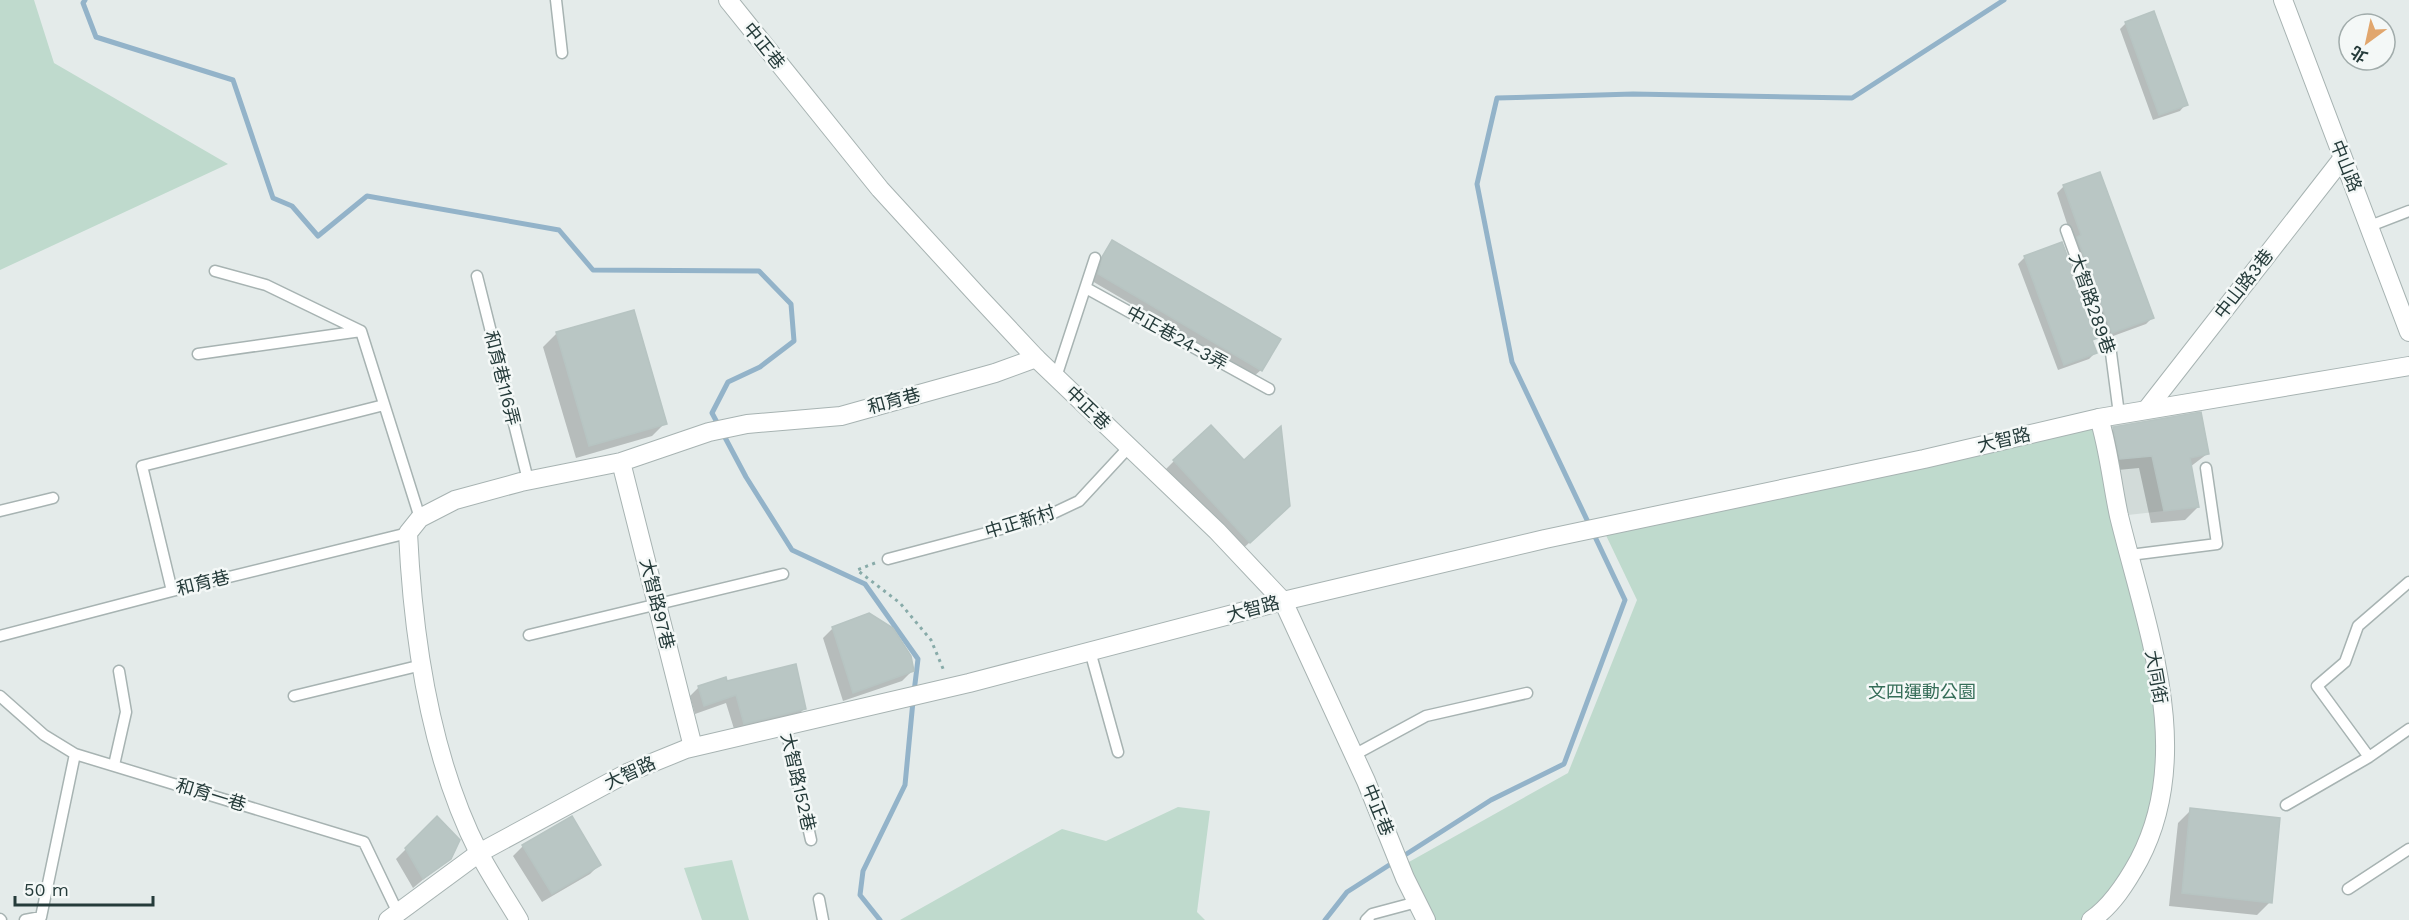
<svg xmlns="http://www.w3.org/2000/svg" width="2409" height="920" font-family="'Work Sans','Noto Sans TC',sans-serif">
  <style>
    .built { fill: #d2dbd9 }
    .green { fill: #bfdacd }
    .shadow { fill: #0003 }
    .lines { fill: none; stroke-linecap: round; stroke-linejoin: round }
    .stream { stroke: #93b3c9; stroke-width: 5 }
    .building { fill: #b9c6c4; stroke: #b7c4c2; stroke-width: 1.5 }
    .service-casing { stroke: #a7b3b2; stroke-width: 13 }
    .minor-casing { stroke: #a7b3b2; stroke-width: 20 }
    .tertiary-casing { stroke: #a7b3b2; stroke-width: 20 }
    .path { stroke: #88aba9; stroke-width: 3; stroke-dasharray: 3 4.5; stroke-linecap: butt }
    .service { stroke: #fff; stroke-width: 10 }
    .minor { stroke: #fff; stroke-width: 18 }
    .tertiary { stroke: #fff; stroke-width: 18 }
    .labels { text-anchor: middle; stroke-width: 5; stroke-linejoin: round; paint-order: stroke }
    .street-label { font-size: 18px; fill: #253b3a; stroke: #f4f8f7 }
    .park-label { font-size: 18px; fill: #356d58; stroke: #f4f8f7 }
  </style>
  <rect width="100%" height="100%" fill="#e4ebea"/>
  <path class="built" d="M2199 406 2209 454 2190 458 2199 507 2119 516 2101 425Z"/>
  <path class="green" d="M0 0H34L54 63 228 164 0 270Z
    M2099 418 2166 737 2147 845 2091 920H1426L1400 867 1568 773 1637 600 1602 527Z
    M1178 807 1210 811 1197 912 1205 920H900L1062 829 1106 841Z
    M732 860 749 920H702L684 868Z"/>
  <path class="shadow" d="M2126 23 2186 104 2180 111 2153 120 2120 29Z
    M2064 186 2152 318 2146 324 2105 339 2057 193Z
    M1112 242 1261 370 1254 376 1092 281 1097 264Z
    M2025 257 2096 338 2091 342 2095 353 2089 359 2058 370 2018 264Z
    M632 312 665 423 652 436 576 458 543 347 556 334Z
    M2114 428 2207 454 2190 467 2198 507 2185 520 2151 523 2139 468 2107 471 2101 441Z
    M1174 461 1276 518 1237 554 1162 473Z
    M833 628 912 671 902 681 843 701 823 638Z
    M726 683 804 709 795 718 735 732 726 703 695 714 690 696 699 687Z
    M2191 810 2270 902 2257 915 2169 906 2178 823Z
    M437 818 444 862 413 888 396 859Z
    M523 846 599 865 590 874 542 902 513 856Z"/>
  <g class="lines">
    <path class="stream" d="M85 0 83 3 96 37 233 80 273 198 292 206 318 236 367 196 559 230 593 270 759 271 791 304 794 341 760 367 728 382 712 413 746 477 792 550 865 584 918 659 914 692
      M880 920 860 895 863 871 905 785 913 701
      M1325 920 1347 892 1491 800 1564 764 1625 600 1512 362 1477 184 1497 98 1633 94 1852 98 2004 0"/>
  </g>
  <path class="building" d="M2154 11 2188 105 2159 115 2125 22Z
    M2100 172 2154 318 2112 333 2077 237 2081 235 2063 185Z
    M1112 240 1281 339 1262 371 1098 274 1102 257Z
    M2062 242 2098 338 2092 340 2097 353 2064 365 2024 256Z
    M634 310 667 424 589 446 556 332Z
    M2201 412 2209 454 2190 458 2199 507 2164 511 2152 456 2120 459 2113 427Z
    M1211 425 1244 460 1281 426 1290 506 1250 543 1173 460Z
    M869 613 893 628 911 656 914 671 853 693 832 627Z
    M796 664 806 709 744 724 736 695 704 706 698 686 726 677 727 681Z
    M2190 808 2280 818 2272 903 2182 893Z
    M437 816 460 840 451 859 423 879 405 848Z
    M572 816 601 865 552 894 522 845Z"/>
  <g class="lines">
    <g class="service-casing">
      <path id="service" d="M556 0 562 53
        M2370 226 2409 211
        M2066 230 2111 353 2119 414
        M215 271 266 285 361 331 420 518
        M477 276 528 480
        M1086 288 1269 389
        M198 354 361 331
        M1056 377 1095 258
        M0 511 53 498
        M2130 555 2217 544 2206 468
        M888 559 1043 518 1079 501 1129 447
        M172 591 142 466 384 405
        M529 635 783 574
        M0 636 172 591 408 533
        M1090 651 1118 752
        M0 696 44 735 75 754 364 842 398 913
        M294 696 422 665
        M785 725 811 840
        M1354 755 1426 716 1527 693
        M2369 757 2317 686 2345 662 2358 626 2409 582
        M114 765 126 712 119 671
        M2286 805 2369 757 2409 729
        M2348 889 2409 849
        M819 899 823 920
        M0 919 1 920
        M25 920 41 917 75 754
        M1366 920 1372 914 1417 902"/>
    </g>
    <g class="minor-casing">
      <path id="minor" d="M2147 409 2342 159
        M621 462 693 747
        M1283 601 1366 781 1405 878 1426 920
        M519 920C506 898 491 876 479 853 430 757 413 639 408 533L420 518 455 500 521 482 621 462 709 432 747 424 841 416 995 373 1036 358
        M2091 920C2112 906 2127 882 2139 860 2196 752 2146 627 2119 516 2112 484 2109 450 2099 418"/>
    </g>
    <g class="tertiary-casing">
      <path id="tertiary" d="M728 0 880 189 978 296 1036 358 1217 531 1283 601
        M2283 0 2409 332
        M388 920 479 853 627 773 686 749 969 683 1283 601 1545 539 1924 459 2099 418 2409 366"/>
    </g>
    <path class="path" d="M875 563 857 570 900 603 931 640 944 671"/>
    <use href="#service" class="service"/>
    <use href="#minor" class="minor"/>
    <use href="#tertiary" class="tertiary"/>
  </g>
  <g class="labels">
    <g class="street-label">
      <text transform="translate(764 46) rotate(51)" y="6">中正巷</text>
      <text transform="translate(2346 166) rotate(68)" y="6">中山路</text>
      <text transform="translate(2244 284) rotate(-52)" y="6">中山路3巷</text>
      <text transform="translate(2092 304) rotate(71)" y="6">大智路289巷</text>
      <text transform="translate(1177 338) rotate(29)" y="6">中正巷24-3弄</text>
      <text transform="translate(502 378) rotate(76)" y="6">和育巷116弄</text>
      <text transform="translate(894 401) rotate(-15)" y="6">和育巷</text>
      <text transform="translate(1088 408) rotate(44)" y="6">中正巷</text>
      <text transform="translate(2004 440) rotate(-13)" y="6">大智路</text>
      <text transform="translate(1020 522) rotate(-17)" y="6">中正新村</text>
      <text transform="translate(203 583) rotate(-14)" y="6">和育巷</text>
      <text transform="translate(657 604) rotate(76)" y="6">大智路97巷</text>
      <text transform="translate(1253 609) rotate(-15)" y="6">大智路</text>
      <text transform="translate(2156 677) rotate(80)" y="6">大同街</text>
      <text transform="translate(630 773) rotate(-25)" y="6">大智路</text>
      <text transform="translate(798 782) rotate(77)" y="6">大智路152巷</text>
      <text transform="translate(211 795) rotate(17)" y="6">和育一巷</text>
      <text transform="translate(1378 810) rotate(68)" y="6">中正巷</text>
    </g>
    <g class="park-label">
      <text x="1922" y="698">文四運動公園</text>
    </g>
  </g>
  <g transform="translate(2367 42) rotate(213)"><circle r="28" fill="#f4f8f7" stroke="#a1acab" stroke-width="1.5"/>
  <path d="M0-4.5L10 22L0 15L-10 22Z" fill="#e1a66d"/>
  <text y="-9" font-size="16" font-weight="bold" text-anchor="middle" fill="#253b3a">北</text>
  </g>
  <path d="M15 896v9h138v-9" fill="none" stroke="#253b3a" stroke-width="3"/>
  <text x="24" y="896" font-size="18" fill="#253b3a" stroke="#f4f8f7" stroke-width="4.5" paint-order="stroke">50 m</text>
</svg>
